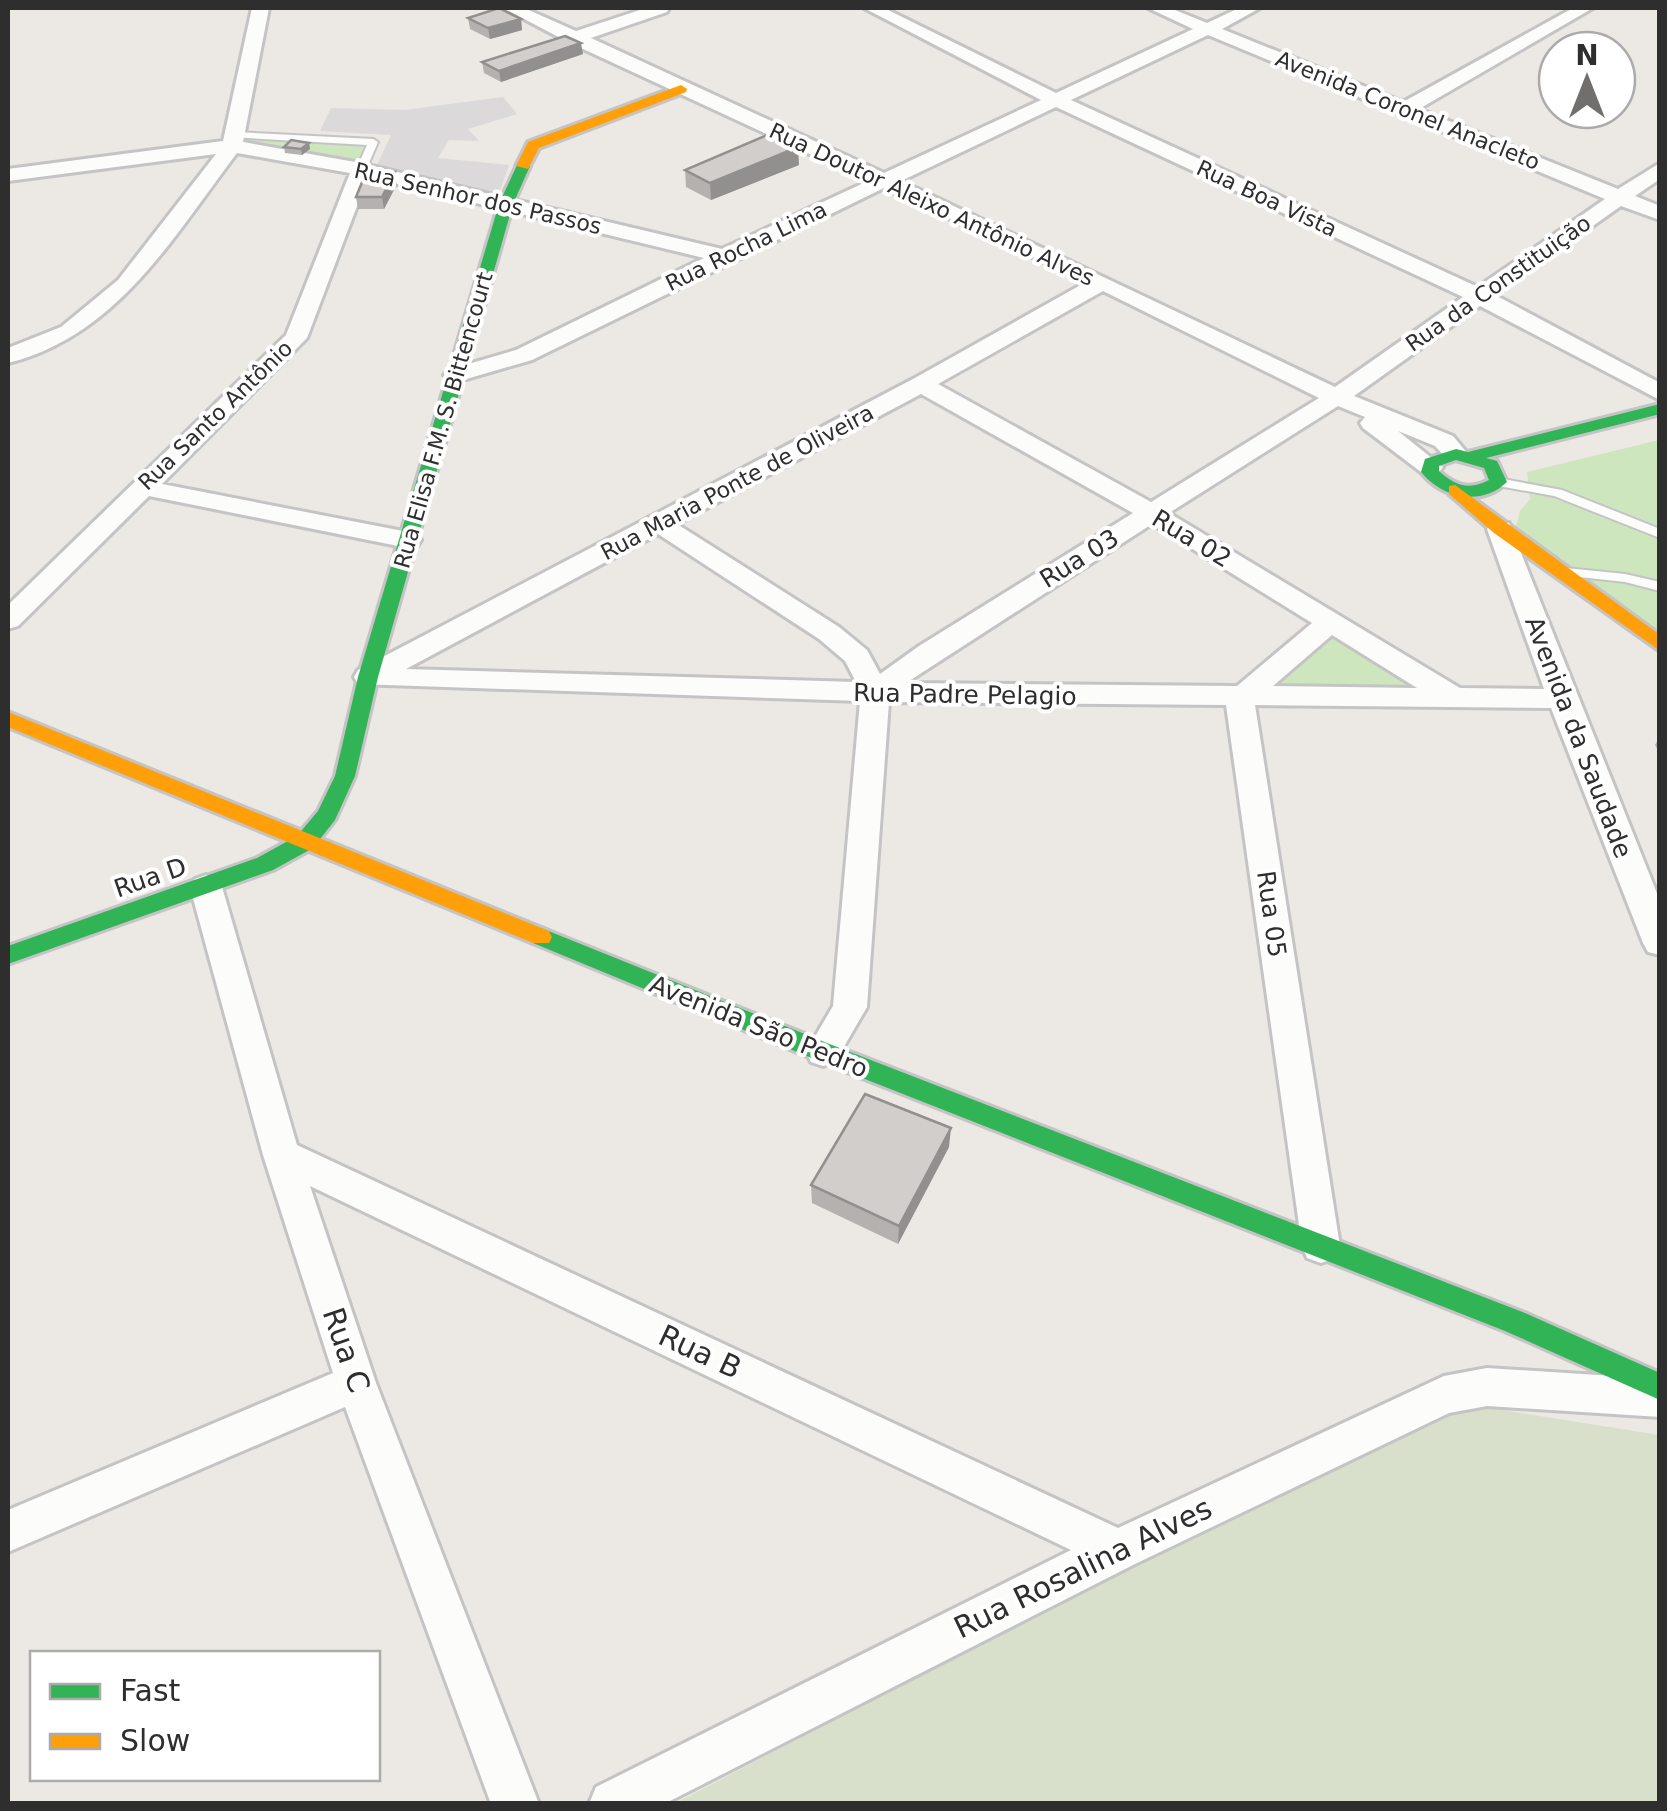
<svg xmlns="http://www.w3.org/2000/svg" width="1667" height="1811" font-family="'DejaVu Sans',sans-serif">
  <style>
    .industrial { fill: #dcd9db }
    .green { fill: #cee6be }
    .cemetery { fill: #d8e0cc }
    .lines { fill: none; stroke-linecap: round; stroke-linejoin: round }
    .lane-casing { stroke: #c5c4c5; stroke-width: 4 }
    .street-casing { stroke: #c5c4c5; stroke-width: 6 }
    .fast-casing { stroke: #c5c4c5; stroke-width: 6 }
    .slow-casing { stroke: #c5c4c5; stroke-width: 6 }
    .lane { fill: #fcfcfb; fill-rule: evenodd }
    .street { fill: #fcfcfb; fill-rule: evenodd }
    .fast { fill: #30b455; fill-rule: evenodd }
    .slow { fill: #ff9f0a; fill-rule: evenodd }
    .wall { fill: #b4b1af }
    .shaded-wall { fill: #92908e }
    .building { fill: #d1cecb; stroke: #92908e; stroke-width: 2.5 }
    .labels { text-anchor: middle; stroke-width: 8; stroke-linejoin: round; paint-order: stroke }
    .far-street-label { font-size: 22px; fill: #2e2e2e; stroke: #fff }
    .street-label { font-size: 25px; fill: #2e2e2e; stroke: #fff }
    .near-street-label { font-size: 30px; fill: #2e2e2e; stroke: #fff }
  </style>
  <rect width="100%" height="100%" fill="#ece8e4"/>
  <path class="industrial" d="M503 97 517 114 468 129 479 141 449 140 438 158 509 165 498 196 377 165 391 135 320 131 331 108 404 110Z"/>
  <path class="green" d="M236 136 370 143 359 168 234 145Z
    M1659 440V636L1515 530 1520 511 1530 499 1527 472Z
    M1329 634 1429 694 1270 690Z"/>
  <path class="cemetery" d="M1446 1401 1659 1435V1803L674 1804Z"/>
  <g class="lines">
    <g class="lane-casing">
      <path id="lane" d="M234 132 373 139 378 142 366 170 361 173 356 170 367 145 230 137 229 135Z
        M1498 478 1562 490 1660 529V538L1554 496 1493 485 1491 482Z
        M1566 568 1625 574 1660 582V591L1625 582 1561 575V569Z"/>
    </g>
    <g class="street-casing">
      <path id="street" d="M252 8H269L243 142 355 162 722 249 868 181 568 42 503 8H524L576 31 646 8H669L667 12 591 38 884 173 1041 100 864 8H884L1056 93 1193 29 1148 8H1170L1207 23 1239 8H1260L1222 29 1403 102 1573 8H1593L1419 109 1618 189 1660 163V179L1635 196 1660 206V220L1621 206 1495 295 1660 383V400L1480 306 1354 396 1453 436 1468 454 1465 459H1447L1435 446 1398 431 1443 467 1439 472H1421L1363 428 1360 423 1365 417 1338 406 1169 513 1460 688 1544 689 1487 529 1491 523H1509L1660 901V955L1648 952 1643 943 1551 708 1255 705 1340 1246 1335 1258 1321 1263 1307 1258 1302 1246 1226 705 889 702 867 1007 835 1062 823 1066 811 1062 806 1052 833 1006 860 701 358 684 354 677 358 670 913 379 1086 282 884 188 532 360 456 382 448 380 444 375 448 370 516 350 704 258 368 177 307 338 162 484 408 532 421 540 417 546 408 548 149 496 18 626 8 629V605L286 335 350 173 237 153C173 237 117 336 8 363V348L61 327 118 280 216 154 8 181V169L223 141ZM1208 35 1605 199 1478 287 1071 100ZM1056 107 1463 297 1335 387 901 181ZM1103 291 1319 398 1151 502 938 384ZM921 394 1133 513 919 646 880 674 867 650 839 627 677 524ZM1152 524 1312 623 1237 686 906 683ZM658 534 819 639 845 661 856 682 406 669ZM1332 635 1417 688 1273 686Z
        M206 875 217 879 222 887 297 1145 1118 1528 1444 1376 1487 1368 1660 1379V1417L1487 1406 1449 1413 1133 1565 664 1804H589L596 1787 1071 1550 310 1186 376 1383 539 1804H491L345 1407 8 1552V1510L333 1373 263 1155 190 887 195 879Z"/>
    </g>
    <g class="fast-casing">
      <path id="fast" d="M518 163 530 166 513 204 378 677 355 776 335 820 313 848 273 870 8 964V946L257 858 297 836 318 811 335 776 358 677 499 204Z
        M1660 404V414L1486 458 1497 461 1507 482C1481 507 1442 498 1421 472L1425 459 1456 449 1468 452ZM1456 460 1484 468 1489 480C1469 491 1454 485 1439 471V466Z
        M541 928 832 1045 1525 1313 1660 1373V1400L1505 1331 814 1059 533 943 530 937 533 931Z"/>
    </g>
    <g class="slow-casing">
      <path id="slow" d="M681 85 687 89 686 92 539 148 528 169 516 166 528 142Z
        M1455 485 1660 635V651L1494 533 1449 494V486Z
        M8 712 549 931 552 937 549 943H533L8 727Z"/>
    </g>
    <use href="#lane" class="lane"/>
    <use href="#street" class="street"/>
    <use href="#fast" class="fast"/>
    <use href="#slow" class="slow"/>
  </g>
  <path class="wall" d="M468 18 521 19 522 30 490 39 470 29Z
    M583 54 501 82 484 73 482 62Z
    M309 143 310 149 302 155 285 153 284 147Z
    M799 165 711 200 686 187 685 170Z
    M397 184 384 209H358L356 197Z
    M1660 736V754L1655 745Z
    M949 1147 898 1244 812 1203 811 1185Z"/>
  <path class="shaded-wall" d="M521 19 522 30 490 39 488 28Z
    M581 43 583 54 501 82 499 71Z
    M309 143 310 149 302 155 301 149Z
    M798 147 799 165 711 200 710 183Z
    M395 172 397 184 384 209 382 197Z
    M951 1128 949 1147 898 1244 899 1226Z"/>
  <path class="building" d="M499 8 521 19 488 28 468 18Z
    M565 36 581 43 499 71 482 62Z
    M772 133 798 147 710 183 685 170Z
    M291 140 309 143 301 149 284 147Z
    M395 172 382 197H356L365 175Z
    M865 1094 951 1128 899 1226 811 1185Z"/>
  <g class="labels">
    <g class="far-street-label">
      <text transform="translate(1408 110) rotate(22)" y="8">Avenida Coronel Anacleto</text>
      <text transform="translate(478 198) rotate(13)" y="8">Rua Senhor dos Passos</text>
      <text transform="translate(1267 198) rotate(25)" y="8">Rua Boa Vista</text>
      <text transform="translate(932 204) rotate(25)" y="8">Rua Doutor Aleixo Antônio Alves</text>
      <text transform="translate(746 246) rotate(-26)" y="8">Rua Rocha Lima</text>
      <text transform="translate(1498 283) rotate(-35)" y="8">Rua da Constituição</text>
      <text transform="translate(215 415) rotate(-44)" y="8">Rua Santo Antônio</text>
      <text transform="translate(443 420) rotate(-74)" y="8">Rua Elisa F.M. S. Bittencourt</text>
      <text transform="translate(737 482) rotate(-28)" y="8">Rua Maria Ponte de Oliveira</text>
    </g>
    <g class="street-label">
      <text transform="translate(1192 538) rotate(31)" y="9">Rua 02</text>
      <text transform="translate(1079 558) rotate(-32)" y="9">Rua 03</text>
      <text transform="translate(965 694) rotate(1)" y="9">Rua Padre Pelagio</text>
      <text transform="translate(1579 737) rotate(69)" y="9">Avenida da Saudade</text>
      <text transform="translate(150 877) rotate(-19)" y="9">Rua D</text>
      <text transform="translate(1272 914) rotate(82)" y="9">Rua 05</text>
      <text transform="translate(759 1026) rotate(22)" y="9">Avenida São Pedro</text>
    </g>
    <g class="near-street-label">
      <text transform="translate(346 1350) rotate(71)" y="10">Rua C</text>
      <text transform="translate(700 1352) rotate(25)" y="10">Rua B</text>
      <text transform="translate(1083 1568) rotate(-26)" y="10">Rua Rosalina Alves</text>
    </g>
  </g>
  <rect width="1667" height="1811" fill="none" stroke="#2e2e2e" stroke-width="20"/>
  <rect x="30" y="1651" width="350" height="130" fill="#ffffff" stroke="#ababab" stroke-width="2.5"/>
  <rect x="50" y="1684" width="50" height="15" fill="#30b455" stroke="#ababab" stroke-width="2.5"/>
  <text x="120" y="1701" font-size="30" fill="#2e2e2e">Fast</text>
  <rect x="50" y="1734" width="50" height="15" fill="#ff9f0a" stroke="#ababab" stroke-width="2.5"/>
  <text x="120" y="1751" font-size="30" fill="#2e2e2e">Slow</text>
  <g transform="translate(1587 80)"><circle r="48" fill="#ffffff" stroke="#ababab" stroke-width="2.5"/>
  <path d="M0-8L18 38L0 25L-18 38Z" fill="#706f6e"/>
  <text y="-15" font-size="28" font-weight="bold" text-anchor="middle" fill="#2e2e2e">N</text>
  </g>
</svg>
